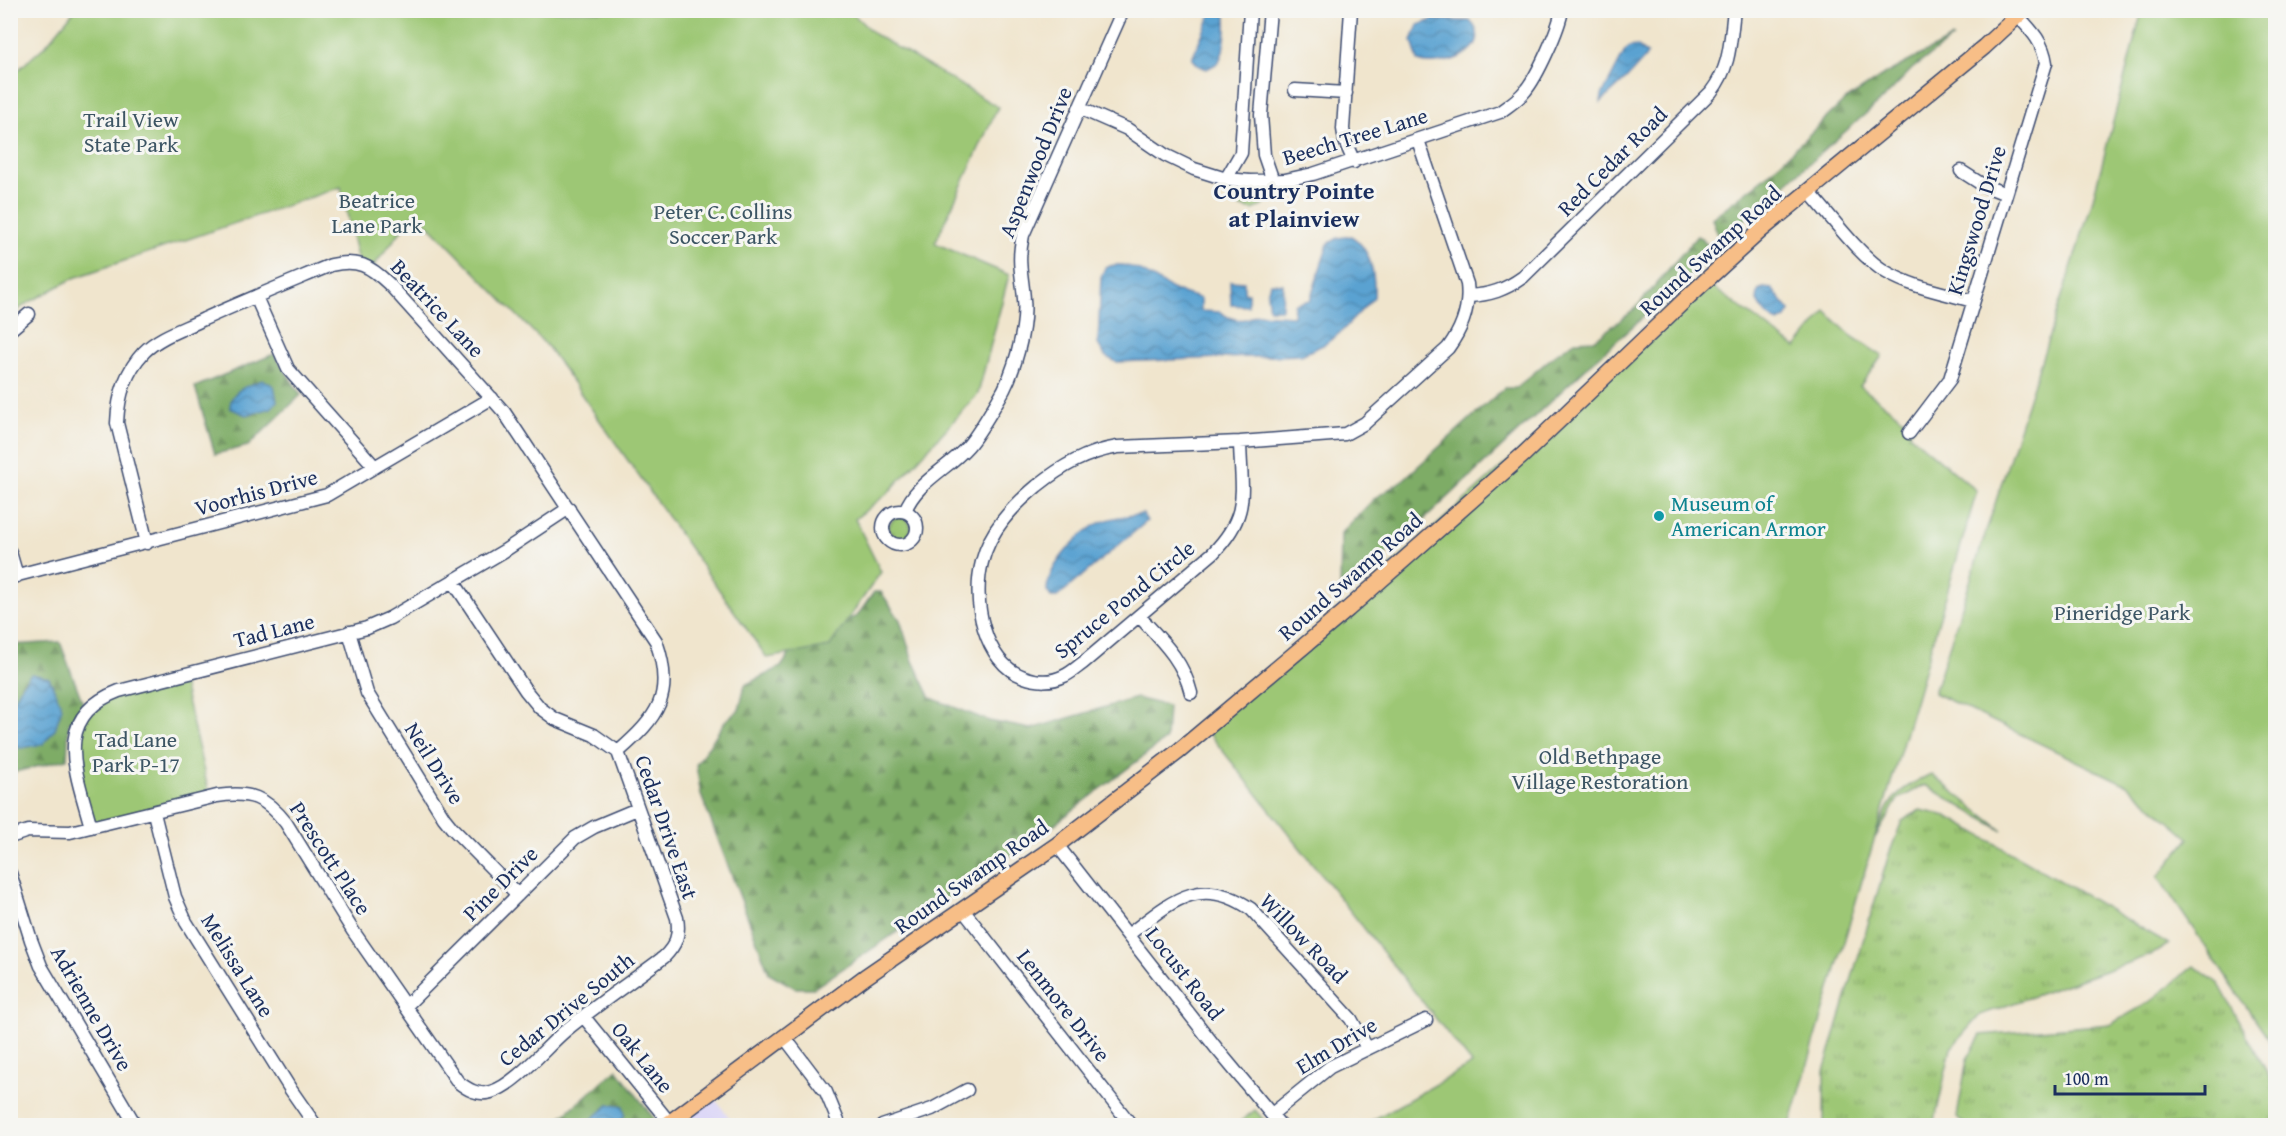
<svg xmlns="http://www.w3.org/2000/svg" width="2286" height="1136" font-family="'Gentium Book Plus',serif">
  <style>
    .built { fill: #dbd6f7 }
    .grass { fill: url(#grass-tufts); stroke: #5c7b69; stroke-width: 1.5 }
    .forest { fill: url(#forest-firs); stroke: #4c6e62; stroke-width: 1.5 }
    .park { fill: #9dc774; stroke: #5c7b69; stroke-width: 1.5 }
    .water { fill: url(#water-waves); stroke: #3a6898; stroke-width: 1.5 }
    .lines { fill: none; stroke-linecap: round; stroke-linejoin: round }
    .minor-casing { stroke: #3b4a6f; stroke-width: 15 }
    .major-casing { stroke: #3b4a6f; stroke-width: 18 }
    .minor { stroke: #fff; stroke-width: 12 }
    .major { stroke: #f7be87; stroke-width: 15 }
    .culture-dot { fill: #0f9aa8; stroke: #f6f6f2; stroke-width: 2 }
    .labels { text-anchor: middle; stroke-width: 6; stroke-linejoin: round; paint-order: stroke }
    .park-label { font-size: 22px; fill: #3c5564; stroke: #f6f6f2 }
    .street-label { font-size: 22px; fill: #1b2f5e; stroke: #f6f6f2 }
    .culture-label { font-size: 22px; fill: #0d838f; stroke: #f6f6f2; text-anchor: start }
    .neighbourhood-label { font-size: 24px; font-weight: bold; fill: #1b2f5e; stroke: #f6f6f2 }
  </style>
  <defs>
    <pattern id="grass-tufts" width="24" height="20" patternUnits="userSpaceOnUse" patternTransform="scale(1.5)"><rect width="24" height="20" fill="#9dc774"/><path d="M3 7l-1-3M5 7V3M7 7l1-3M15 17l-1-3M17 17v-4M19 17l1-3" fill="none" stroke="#7fa262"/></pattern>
    <pattern id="forest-firs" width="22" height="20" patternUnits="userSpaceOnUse" patternTransform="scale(1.5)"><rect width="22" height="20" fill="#7eac66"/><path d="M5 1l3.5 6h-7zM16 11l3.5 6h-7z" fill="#668c57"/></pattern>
    <pattern id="water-waves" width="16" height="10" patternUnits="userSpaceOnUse" patternTransform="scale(1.5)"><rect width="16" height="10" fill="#5aa2d1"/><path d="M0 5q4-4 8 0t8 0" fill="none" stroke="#4a84ad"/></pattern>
  </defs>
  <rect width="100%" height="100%" fill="#f6f6f2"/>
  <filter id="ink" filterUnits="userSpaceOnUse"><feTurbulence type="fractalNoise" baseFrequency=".0167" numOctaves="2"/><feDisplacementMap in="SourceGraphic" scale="12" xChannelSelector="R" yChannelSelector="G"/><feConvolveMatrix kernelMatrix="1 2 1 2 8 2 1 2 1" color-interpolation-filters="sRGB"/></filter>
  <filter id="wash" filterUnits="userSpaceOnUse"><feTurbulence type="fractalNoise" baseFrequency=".008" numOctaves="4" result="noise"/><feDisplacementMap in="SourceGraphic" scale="24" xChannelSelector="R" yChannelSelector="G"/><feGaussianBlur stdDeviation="1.35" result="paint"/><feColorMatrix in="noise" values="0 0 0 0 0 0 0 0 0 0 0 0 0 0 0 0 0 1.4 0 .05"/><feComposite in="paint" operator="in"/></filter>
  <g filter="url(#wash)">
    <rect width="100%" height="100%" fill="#f0e5cd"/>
    <path class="built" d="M714 1098 735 1125 676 1126Z"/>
    <path class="grass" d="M1238 187 1264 190 1267 197 1264 205 1253 210 1234 205 1230 197 1231 192Z
      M889 528a11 11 0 1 1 22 0a11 11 0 1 1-22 0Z
      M1931 774 2003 831 1925 785 1898 799 1875 838C1890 799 1892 793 1931 774Z
      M1920 810 1947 816 2169 944 2153 954 1980 1015 1951 1048 1934 1125H1824V1071L1889 854 1902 821Z
      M2194 966 2219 984 2275 1087V1125L1967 1126 1957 1117 1967 1059 1981 1035 2111 1024 2148 1003Z"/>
    <path class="forest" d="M1953 38 1912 69 1886 96 1720 241 1712 218 1765 177 1844 101 1887 73Z
      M1697 236 1703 239 1714 254 1585 369 1409 534 1340 593 1341 533 1374 499 1404 479 1504 388H1516L1556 354 1575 341 1594 340 1634 310Z
      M274 354 301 395 248 446 215 454 195 387Z
      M874 592H881L900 620 913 661 931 698 989 721 1031 729 1136 698 1168 706 1166 739 1038 837 814 988H795L769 973 701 795 696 765 726 720 739 710 745 685 781 667 799 640 857 616Z
      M60 642 84 706 69 723 67 759 11 773V645Z
      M617 1069 658 1124 616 1125 625 1115 609 1105 585 1125 551 1126Z"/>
    <path class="park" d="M74 11H850L874 34 998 107 935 243 1009 275 978 394 888 493 855 519 881 572 829 647 767 658 548 347 416 212 372 268 358 262 341 187 74 278 26 304 11 316 10 77 45 46Z
      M2142 11H2275V1049L2158 877 2189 838 2127 785 1934 693 2091 206Z
      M1707 283 1796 348 1826 311 1850 335 1882 356 1860 386 1914 427 1909 434 1977 491 1790 1125H1364L1472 1064 1207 731Z
      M181 675 210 797 91 827 76 771 75 728 97 702Z
      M1255 1110 1268 1125H1236Z"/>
    <path class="water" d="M1214 11 1225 12C1228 25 1225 52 1218 63L1207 69 1199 66 1192 58 1211 14Z
      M1432 20 1470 21C1498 50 1441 70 1418 61L1412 41 1418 25Z
      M1637 46 1647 54 1645 58 1626 79 1601 102 1602 95 1625 51 1630 47Z
      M1351 236C1371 248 1375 275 1374 297L1341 332 1325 344 1301 355 1116 362 1105 356 1098 344 1101 277 1105 268C1129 256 1152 280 1174 290 1182 294 1192 295 1201 299V311L1220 312 1228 317 1238 320 1247 319 1257 314 1293 316 1294 304 1310 300 1328 244 1338 238Z
      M1230 281 1244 282V292L1248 293V306L1231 305Z
      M1270 283 1283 284 1282 309H1269L1267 294Z
      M1763 288 1772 289 1790 311 1786 318 1779 322C1768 319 1763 310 1757 301L1758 291Z
      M263 380 274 386 277 401 271 408 246 415 230 408C230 389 248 386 263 380Z
      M1143 514 1147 521 1057 597H1051L1047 591C1047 568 1074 539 1092 527 1107 517 1126 516 1143 514Z
      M31 674 49 678 62 707 55 729 43 744 21 748 11 747V700L15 699 22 685Z
      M609 1105 623 1106 625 1115 616 1125H585Z"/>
  </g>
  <g filter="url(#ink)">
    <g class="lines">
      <g class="minor-casing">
        <path id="minor" d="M1270 10 1261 115 1264 155 1273 181
          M1351 10 1343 129 1345 141 1354 162
          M1295 90 1346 93
          M1079 108 1127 129 1165 155 1194 169 1226 179 1250 181 1285 180 1313 174 1500 112C1509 105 1518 100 1525 91 1537 77 1559 29 1562 10
          M1961 171 1983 185 2006 194
          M1226 179 1241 153 1250 10
          M1809 192C1830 215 1860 257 1886 272 1911 287 1945 293 1973 301
          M1468 296C1490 295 1505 290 1523 277L1711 92C1731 66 1730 42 1734 10
          M256 297 288 369 375 467
          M10 330 29 314
          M1909 433 1950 379 2046 63C2043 42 2032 31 2018 16
          M1240 442C1241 492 1251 514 1213 553L1083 663C1077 667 1071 673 1064 676 1052 682 1037 682 1024 677 983 662 972 600 982 562 990 530 1012 507 1037 486 1062 466 1086 452 1118 447L1240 442 1345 434 1365 423 1448 348C1462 329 1470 308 1467 284L1418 140
          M883 528a17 17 0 1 1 34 0a17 17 0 1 1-34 0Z
          M905 511C916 482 948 469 968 446 979 433 989 415 998 400 1014 375 1027 328 1024 299 1022 273 1017 262 1023 235L1123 10
          M147 543 117 423C118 396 125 372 144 352 160 336 184 329 204 319 246 300 288 283 331 265 358 259 369 265 389 284L504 412 656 641C675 695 658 717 618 752
          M10 552 17 576
          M10 577 327 495 492 398
          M1139 616C1161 640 1183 660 1191 693
          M349 632 367 693 444 818 452 828 518 895
          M154 813 175 897 186 922 291 1090 316 1126
          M91 827C77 774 50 717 119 691L367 628 390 618 504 551 569 508
          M10 837 28 831 70 832 217 796C250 791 266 797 286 823L353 931 458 1082C467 1089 478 1096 491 1092 515 1085 545 1048 565 1031 596 1005 631 982 664 957 676 945 680 935 677 918L618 752 594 735 555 719 540 708 526 691 453 581
          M1057 845 1217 1049 1281 1126
          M10 873 31 940 41 966 136 1126
          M963 910 1132 1126
          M1128 935C1170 903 1199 873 1251 909L1351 1019 1367 1048
          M406 1006 575 838 594 827 637 809
          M584 1017 669 1122
          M785 1038 826 1092 840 1126
          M1272 1114 1330 1067 1426 1020
          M882 1126 932 1109 967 1090"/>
      </g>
      <g class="major-casing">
        <path id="major" d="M665 1126 865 977 1057 845 1179 751 1348 609 1524 454 1689 296 1760 231 1984 47 2024 10"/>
      </g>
      <use href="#minor" class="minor"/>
      <use href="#major" class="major"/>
    </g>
  </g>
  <circle class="culture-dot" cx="1659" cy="516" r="6"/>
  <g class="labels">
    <g class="park-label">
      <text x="131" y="127">Trail View<tspan x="131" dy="25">State Park</tspan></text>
      <text x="377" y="208">Beatrice<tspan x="377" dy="25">Lane Park</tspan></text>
      <text x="723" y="219">Peter C. Collins<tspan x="723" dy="25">Soccer Park</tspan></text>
      <text x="2122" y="620">Pineridge Park</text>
      <text x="136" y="747">Tad Lane<tspan x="136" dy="25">Park P-17</tspan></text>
      <text x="1600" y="764">Old Bethpage<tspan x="1600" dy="25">Village Restoration</tspan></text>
    </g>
    <g class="street-label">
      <text transform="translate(1355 136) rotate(-17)" y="8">Beech Tree Lane</text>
      <text transform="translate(1612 161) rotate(-45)" y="8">Red Cedar Road</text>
      <text transform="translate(1035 162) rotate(-68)" y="8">Aspenwood Drive</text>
      <text transform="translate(1976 220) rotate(-73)" y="8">Kingswood Drive</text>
      <text transform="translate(1710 250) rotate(-42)" y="8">Round Swamp Road</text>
      <text transform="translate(438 308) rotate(47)" y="8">Beatrice Lane</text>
      <text transform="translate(256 492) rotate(-15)" y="8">Voorhis Drive</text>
      <text transform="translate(1350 576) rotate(-41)" y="8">Round Swamp Road</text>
      <text transform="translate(1124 599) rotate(-39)" y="8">Spruce Pond Circle</text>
      <text transform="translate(274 630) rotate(-14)" y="8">Tad Lane</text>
      <text transform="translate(435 763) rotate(58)" y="8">Neil Drive</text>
      <text transform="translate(667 827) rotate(71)" y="8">Cedar Drive East</text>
      <text transform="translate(331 858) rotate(57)" y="8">Prescott Place</text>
      <text transform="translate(971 876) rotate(-35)" y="8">Round Swamp Road</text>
      <text transform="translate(500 883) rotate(-45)" y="8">Pine Drive</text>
      <text transform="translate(1304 938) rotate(46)" y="8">Willow Road</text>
      <text transform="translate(238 965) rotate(58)" y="8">Melissa Lane</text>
      <text transform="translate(1185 973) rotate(52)" y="8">Locust Road</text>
      <text transform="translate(1064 1005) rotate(52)" y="8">Lenmore Drive</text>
      <text transform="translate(92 1008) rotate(60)" y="8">Adrienne Drive</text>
      <text transform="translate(566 1009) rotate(-39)" y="8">Cedar Drive South</text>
      <text transform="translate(1336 1045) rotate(-31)" y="8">Elm Drive</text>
      <text transform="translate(643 1057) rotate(51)" y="8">Oak Lane</text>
    </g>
    <g class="culture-label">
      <text x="1671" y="511">Museum of<tspan x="1671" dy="25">American Armor</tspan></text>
    </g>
    <g class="neighbourhood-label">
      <text x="1294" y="199">Country Pointe<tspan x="1294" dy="28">at Plainview</tspan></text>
    </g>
  </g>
  <rect width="2286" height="1136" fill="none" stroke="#f6f6f2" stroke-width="36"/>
  <path d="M2055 1085v9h150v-9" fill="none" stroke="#1b2f5e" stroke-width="3"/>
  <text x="2064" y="1085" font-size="18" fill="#1b2f5e" stroke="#f6f6f2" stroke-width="4.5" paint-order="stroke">100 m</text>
</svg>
